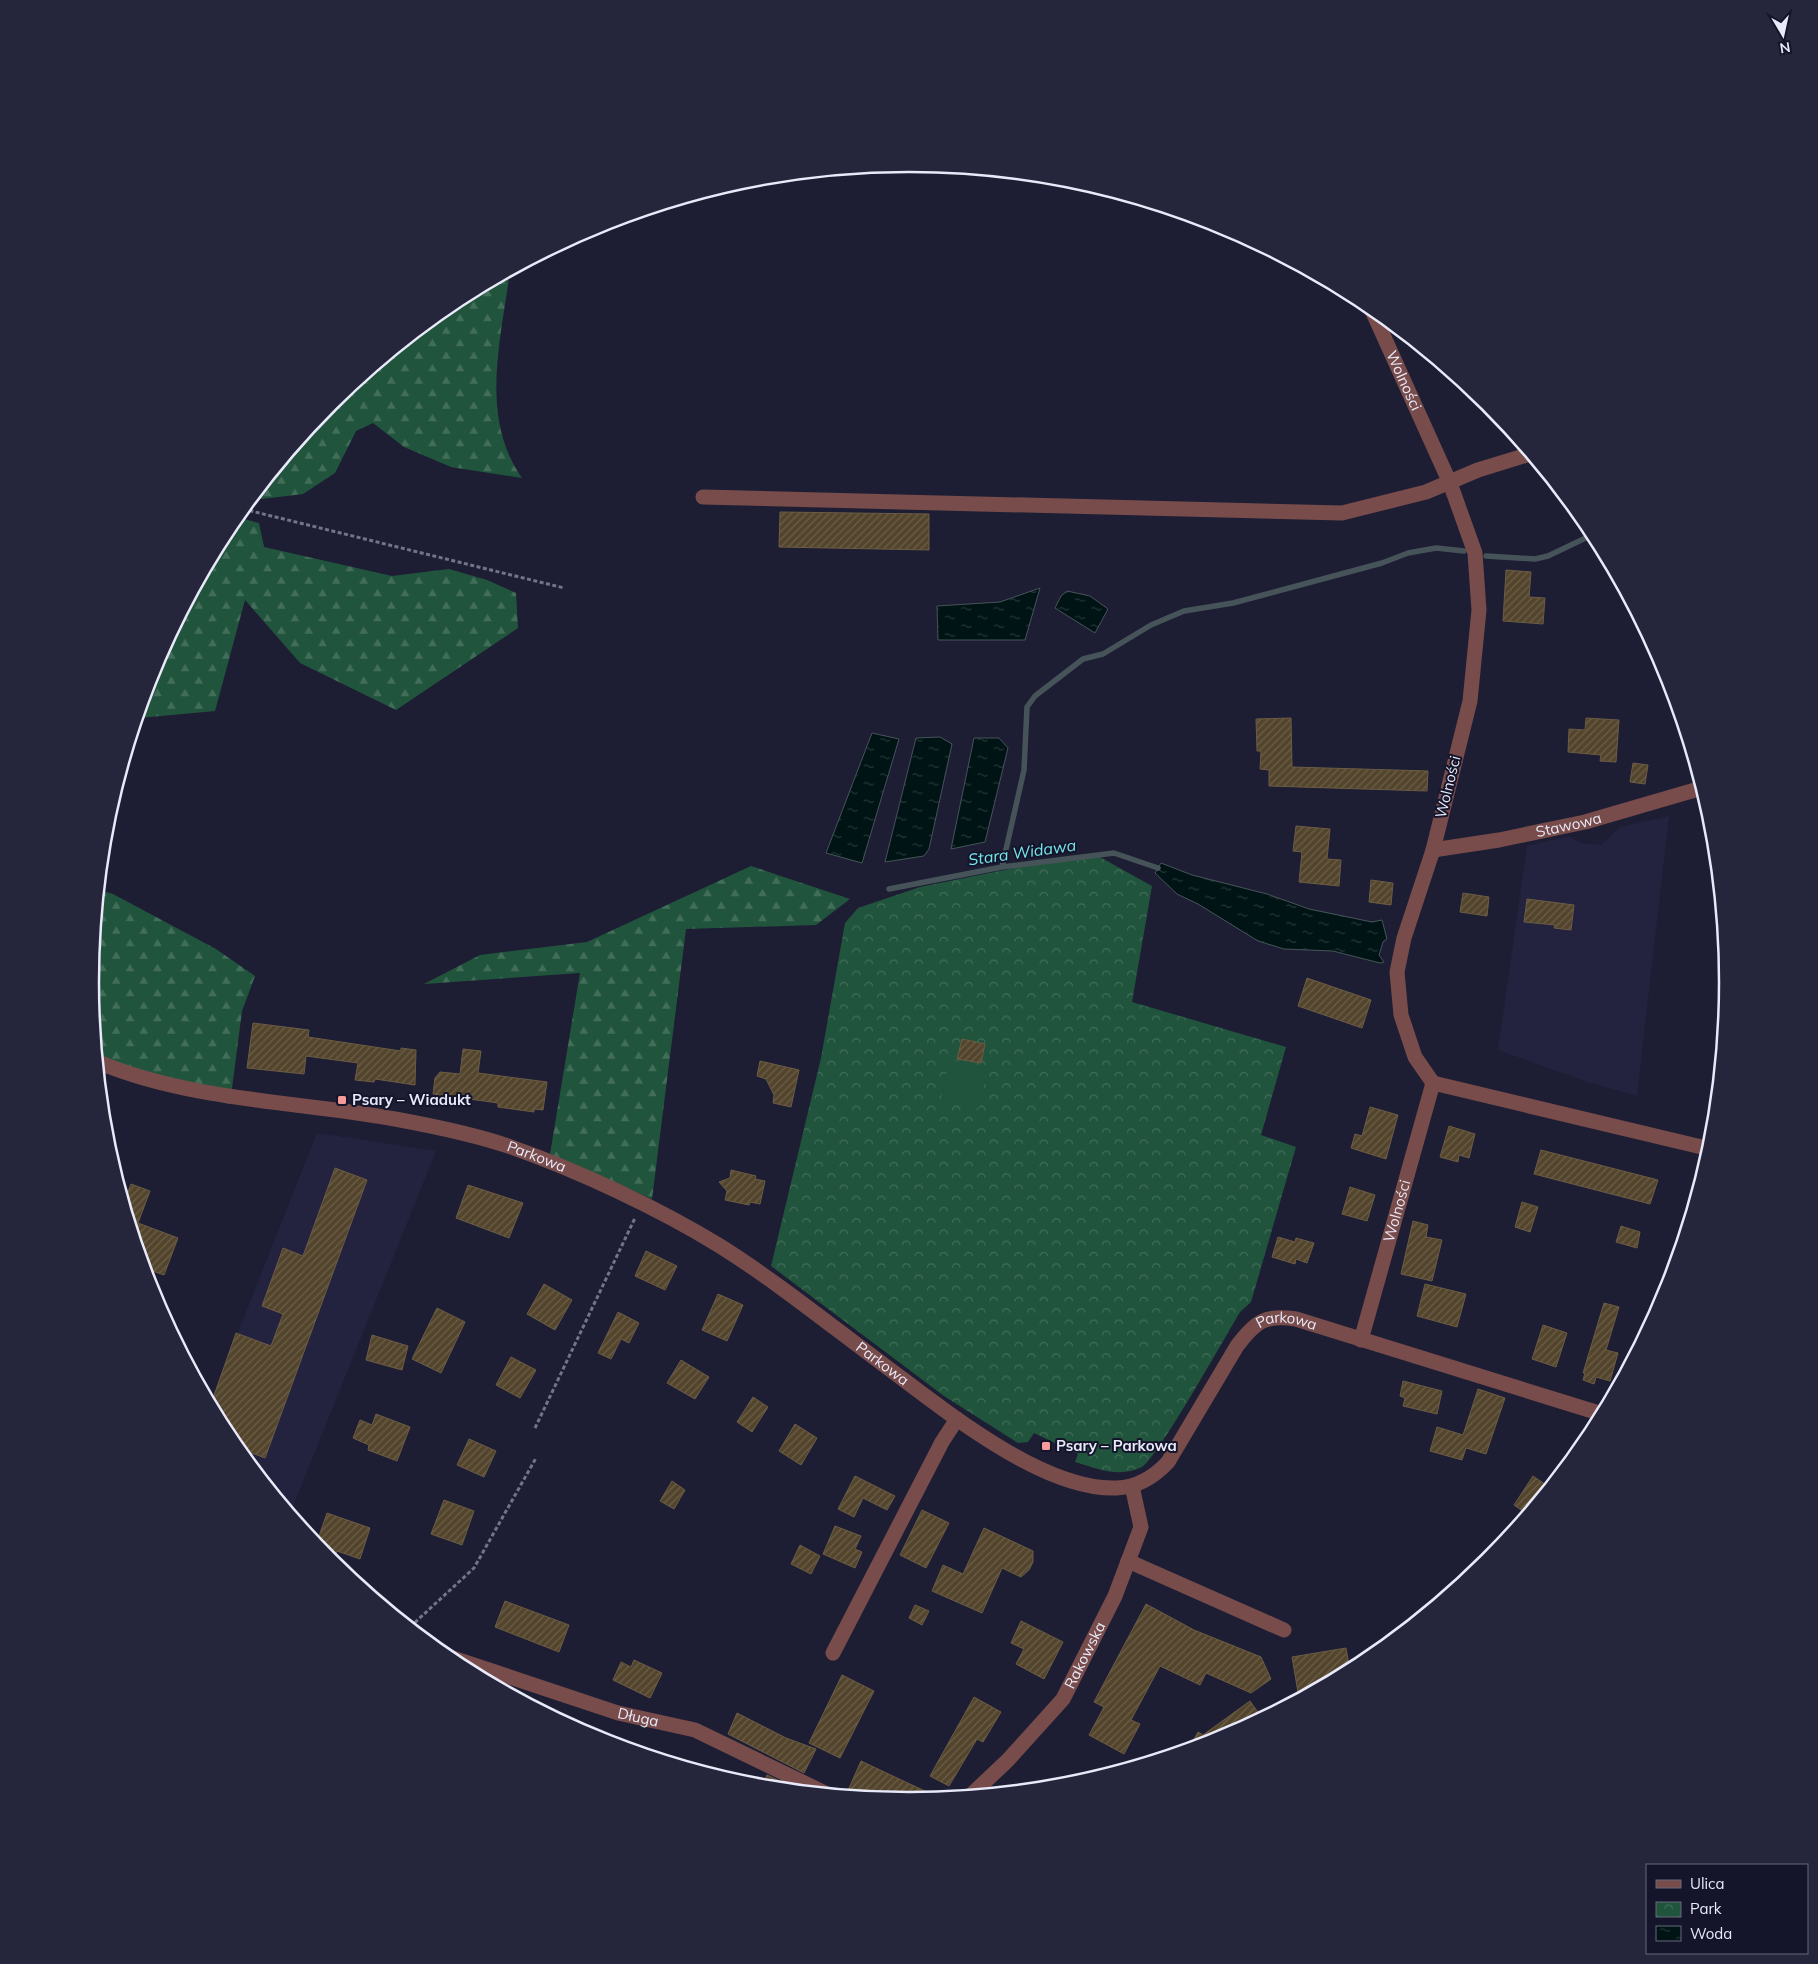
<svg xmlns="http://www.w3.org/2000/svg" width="1818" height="1964" font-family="Mulish,sans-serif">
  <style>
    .built { fill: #232340 }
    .forest { fill: url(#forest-firs) }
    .park { fill: url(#park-crowns) }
    .pitch { fill: #21543c }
    .water { fill: url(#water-ripples); stroke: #465459 }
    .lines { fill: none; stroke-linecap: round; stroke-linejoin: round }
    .stream { stroke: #465459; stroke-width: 5.5 }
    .building { fill: url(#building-hatch); stroke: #6c5c44 }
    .path { stroke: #737488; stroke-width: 3; stroke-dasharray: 4 2.5; stroke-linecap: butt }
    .minor { stroke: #784c4b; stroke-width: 15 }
    .poi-dot { fill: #f59b9a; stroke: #14142a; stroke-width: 2 }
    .labels { text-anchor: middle; stroke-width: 4; stroke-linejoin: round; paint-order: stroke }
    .street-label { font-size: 15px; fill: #e8e9f9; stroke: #14142a }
    .poi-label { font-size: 15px; font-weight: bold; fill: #e8e9f9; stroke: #14142a; text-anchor: start }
    .water-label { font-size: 16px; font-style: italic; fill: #76e6eb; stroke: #14142a }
    .rim { fill: none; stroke: #e8e9f9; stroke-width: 2.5 }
  </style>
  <defs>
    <pattern id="forest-firs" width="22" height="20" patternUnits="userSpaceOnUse" patternTransform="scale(1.25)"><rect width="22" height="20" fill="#21543c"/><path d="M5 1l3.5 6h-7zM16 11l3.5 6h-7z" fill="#416d59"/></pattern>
    <pattern id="park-crowns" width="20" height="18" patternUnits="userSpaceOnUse" patternTransform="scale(1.25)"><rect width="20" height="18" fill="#21543c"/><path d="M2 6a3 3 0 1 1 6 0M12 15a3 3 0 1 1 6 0" fill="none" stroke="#416d59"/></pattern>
    <pattern id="water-ripples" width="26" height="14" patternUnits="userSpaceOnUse" patternTransform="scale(1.25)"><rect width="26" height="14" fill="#001415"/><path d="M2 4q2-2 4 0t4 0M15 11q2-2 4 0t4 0" fill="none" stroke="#253638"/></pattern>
    <pattern id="building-hatch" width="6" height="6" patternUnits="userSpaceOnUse" patternTransform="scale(1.25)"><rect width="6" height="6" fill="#53442c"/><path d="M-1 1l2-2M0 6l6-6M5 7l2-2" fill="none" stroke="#6c5f4b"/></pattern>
  </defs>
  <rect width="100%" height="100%" fill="#1d1e34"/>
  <path class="built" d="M1669 816 1637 1096 1587 1082 1498 1050 1527 846 1569 836 1580 843 1601 845 1620 827Z
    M317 1133 436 1151 292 1509 285 1507 228 1437 210 1403Z"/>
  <path class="forest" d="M510 271C501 340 479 417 522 478L451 467 404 447 373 423 356 431 335 473 303 494 262 499 254 496 330 403 454 301Z
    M237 517 259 523 264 547 392 576 449 569 487 580 516 593 518 628 396 710 300 663 245 600 215 711 139 718 152 668 228 527Z
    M751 866 850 899 816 925 686 929 652 1199 550 1154 580 973 424 984 480 955 587 942Z
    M99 890 113 894 216 949 255 976 242 1011 230 1104 153 1088 99 1071 90 982Z"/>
  <path class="park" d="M1098 856 1152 886 1132 1002 1286 1047 1261 1135 1296 1147 1251 1302 1240 1312C1227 1334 1156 1460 1142 1467 1119 1478 1098 1469 1075 1462L1078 1454 1034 1433 1028 1442 1018 1443 944 1396 771 1266 821 1058 845 923 858 908 920 887 1029 865Z"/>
  <path class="pitch" d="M949 1060 987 1067 979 1108 941 1100Z"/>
  <path class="water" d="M1040 588 1025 640H938L937 606 1000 602Z
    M1067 591 1090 596 1108 609 1095 633 1055 608 1061 596Z
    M872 733 899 739 862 863 826 853Z
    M940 737 952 744 929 849 924 856 885 862 916 738Z
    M974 738H999L1008 748 985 842 951 849Z
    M1161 863 1192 875 1267 894 1309 909 1372 922 1382 920 1387 939 1383 942 1379 955 1384 962 1380 963 1333 951 1284 949 1258 941 1198 904 1177 894 1155 873Z"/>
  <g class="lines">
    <path class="stream" d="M1486 556 1535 559 1548 556 1594 534
      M1002 867 1024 770 1027 707 1035 696 1083 659 1103 654 1151 625 1184 611 1233 603 1382 563 1408 553 1436 548 1464 551
      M889 889 1002 867 1114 853 1158 868"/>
  </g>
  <path class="building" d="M780 512 929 514V550L779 547Z
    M1506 570 1531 572 1529 597 1545 598 1543 624 1503 621Z
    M1291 718 1292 767 1428 771 1427 791 1269 786V770L1260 769 1261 751H1257L1256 719Z
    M1586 718 1619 720 1616 762 1600 761 1601 755 1568 752 1569 729 1585 730Z
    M1633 763 1648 765 1645 784 1630 782Z
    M1296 826 1330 829 1327 859 1341 860 1339 886 1299 882 1302 852 1293 851Z
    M1371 880 1393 883 1391 905 1369 902Z
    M1463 893 1489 897 1487 916 1460 912Z
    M1527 899 1574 905 1571 930 1554 928 1555 925 1524 922Z
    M1307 978 1371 1000 1362 1028 1298 1006Z
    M253 1023 309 1030 308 1037 401 1051V1048L416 1050 415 1085 375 1079 374 1082 355 1080 358 1063 306 1056 304 1074 247 1068Z
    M962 1039 985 1044 981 1063 957 1059Z
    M463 1049 481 1051 478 1073 547 1082 543 1110 534 1109V1112L498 1107V1103L433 1094 435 1078 440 1072 460 1074Z
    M760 1061 799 1070 791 1107 773 1103 774 1095 766 1079 757 1076Z
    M1370 1107 1398 1115 1386 1159 1351 1148 1355 1134 1362 1136Z
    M1449 1126 1475 1134 1469 1158 1459 1155 1458 1162 1440 1157Z
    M1541 1150 1658 1180 1650 1204 1534 1174Z
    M335 1168 367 1180 265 1458 236 1447 228 1437 211 1404 236 1333 271 1346 283 1314 262 1306 283 1248 303 1256Z
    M731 1170 756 1176 755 1179 765 1181 760 1204 750 1202 749 1205 725 1200 727 1191 719 1182 730 1178Z
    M131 1184 150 1191 138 1223 178 1238 164 1275 144 1268 124 1202Z
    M468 1185 523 1203 509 1238 456 1218Z
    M1350 1187 1375 1195 1367 1221 1342 1214Z
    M1522 1202 1538 1207 1530 1232 1515 1227Z
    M1413 1221 1428 1225 1426 1237 1442 1240 1432 1281 1401 1274Z
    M1621 1226 1640 1232 1637 1248 1616 1242Z
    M1278 1237 1295 1242 1296 1238 1314 1243 1307 1263 1296 1259 1295 1264 1272 1257Z
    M646 1251 677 1266 665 1290 635 1276Z
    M544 1284 572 1300 555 1330 527 1314Z
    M1425 1284 1466 1294 1457 1327 1417 1316Z
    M718 1294 743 1305 727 1341 702 1330Z
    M1604 1303 1619 1307 1606 1350 1618 1353 1610 1381 1596 1377 1594 1384 1583 1380 1585 1373H1583Z
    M437 1308 465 1322 441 1373 412 1359Z
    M618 1312 639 1323 629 1343 621 1339 611 1359 598 1353Z
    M1543 1325 1567 1333 1556 1367 1532 1359Z
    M372 1335 408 1346 402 1370 366 1360Z
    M511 1357 536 1370 520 1398 496 1385Z
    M681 1360 709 1377 695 1399 667 1383Z
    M1403 1381 1442 1391 1437 1414 1403 1406 1405 1398 1400 1396Z
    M1478 1389 1505 1398 1486 1454 1466 1448 1462 1460 1430 1451 1437 1427 1463 1435Z
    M753 1397 768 1407 752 1432 737 1422Z
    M376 1414 410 1427 397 1461 368 1450 369 1445 353 1438 360 1420 372 1425Z
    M795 1424 817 1438 801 1465 779 1451Z
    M469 1439 496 1451 484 1477 457 1465Z
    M855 1476 895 1496 887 1510 863 1498 854 1517 838 1509Z
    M1533 1476 1549 1487 1527 1514 1514 1505Z
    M672 1481 685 1490 674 1509 660 1501Z
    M444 1500 474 1511 462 1545 431 1534Z
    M922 1510 949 1523 926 1568 900 1555Z
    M327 1513 370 1528 360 1559 337 1551 333 1564 316 1545Z
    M835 1526 861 1536 855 1549 862 1552 855 1568 823 1554Z
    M984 1528 1033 1551V1562L1029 1570 1021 1577 1002 1568 982 1613 932 1591 943 1565 963 1574Z
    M800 1545 820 1556 811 1574 791 1564Z
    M505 1601 569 1625 559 1652 495 1627Z
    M1146 1604 1194 1630 1261 1657 1271 1679 1251 1693 1206 1673 1200 1685 1160 1666 1131 1720 1140 1724 1124 1754 1089 1735 1104 1707 1094 1702Z
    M915 1605 929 1611 922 1625 909 1618Z
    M1021 1621 1063 1642 1044 1679 1016 1664 1024 1649 1011 1643Z
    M1346 1648 1350 1671 1299 1698 1292 1657Z
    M634 1660 662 1673 650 1698 613 1680 621 1662 631 1667Z
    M842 1675 874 1691 840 1758 809 1743Z
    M974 1697 1001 1712 983 1742 977 1739 949 1786 930 1776Z
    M1250 1701 1262 1718 1222 1739 1185 1750 1192 1743 1198 1732 1203 1735Z
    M737 1713 786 1738 816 1749 804 1773 728 1734Z
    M861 1761 897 1778 940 1798 909 1801 846 1795Z
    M767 1775 796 1789V1790L762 1786Z"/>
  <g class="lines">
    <path class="path" d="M243 509 564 588
      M535 1428 635 1218
      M410 1627 474 1568 536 1458"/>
    <g class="minor">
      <path id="s1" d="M1370 306 1450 483 1475 553 1479 610 1470 701 1433 850 1404 938 1397 972 1401 1015 1415 1057 1433 1083"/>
      <path d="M703 497 1342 513 1426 492 1478 470 1530 454"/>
      <path id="s2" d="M1433 850 1499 840 1585 822 1702 788"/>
      <path id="s3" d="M98 1062C191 1101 297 1101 395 1119 433 1126 474 1134 511 1147 579 1171 658 1208 720 1246 777 1282 830 1325 884 1365 942 1408 1042 1491 1117 1488 1138 1487 1154 1477 1168 1462L1237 1346C1255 1322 1265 1314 1296 1319L1602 1414"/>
      <path id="s4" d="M1361 1340 1433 1083 1710 1149"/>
      <path d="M1128 1561 1284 1630"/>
      <path d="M833 1653 942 1442 957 1419"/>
      <path id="s5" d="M444 1655 618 1713 695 1730 825 1793"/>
      <path id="s6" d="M971 1795 1008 1760 1063 1699 1115 1596 1141 1527 1132 1486"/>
    </g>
  </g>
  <g class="poi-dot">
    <rect x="337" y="1095" width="10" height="10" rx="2.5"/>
    <rect x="1041" y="1441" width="10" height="10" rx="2.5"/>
  </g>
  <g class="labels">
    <g class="street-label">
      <text dy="5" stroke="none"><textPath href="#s1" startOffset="82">Wolności</textPath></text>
      <text transform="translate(1448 787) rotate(-76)" y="5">Wolności</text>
      <text dy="5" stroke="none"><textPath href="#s2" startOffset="138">Stawowa</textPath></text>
      <text dy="5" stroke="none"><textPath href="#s3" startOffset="450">Parkowa</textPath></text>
      <text dy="5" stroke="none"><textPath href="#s4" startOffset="134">Wolności</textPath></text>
      <text dy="5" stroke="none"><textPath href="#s3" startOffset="1379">Parkowa</textPath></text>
      <text dy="5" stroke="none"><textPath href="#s3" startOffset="855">Parkowa</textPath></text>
      <text dy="5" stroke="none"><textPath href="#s6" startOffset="182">Rakowska</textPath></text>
      <text dy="5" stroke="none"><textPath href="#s5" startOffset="204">Długa</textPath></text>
    </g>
    <g class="poi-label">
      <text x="352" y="1105">Psary – Wiadukt</text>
      <text x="1056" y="1451">Psary – Parkowa</text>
    </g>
    <g class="water-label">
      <text transform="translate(1022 852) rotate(-8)" y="6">Stara Widawa</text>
    </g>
  </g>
  <path d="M0 0H1818V1964H0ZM99 982a810 810 0 1 1 1620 0a810 810 0 1 1-1620 0Z" fill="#25253b" fill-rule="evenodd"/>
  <path class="rim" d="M99 982a810 810 0 1 1 1620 0a810 810 0 1 1-1620 0Z"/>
  <rect x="1646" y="1864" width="162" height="90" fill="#14142a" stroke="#69697d"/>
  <rect x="1656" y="1880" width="25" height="8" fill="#784c4b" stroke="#69697d"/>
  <text x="1690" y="1889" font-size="15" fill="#e8e9f9">Ulica</text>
  <rect x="1656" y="1902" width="25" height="15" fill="url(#park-crowns)" stroke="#69697d"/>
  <text x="1690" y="1914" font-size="15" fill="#e8e9f9">Park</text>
  <rect x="1656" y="1926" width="25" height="15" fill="url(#water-ripples)" stroke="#69697d"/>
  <text x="1690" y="1939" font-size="15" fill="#e8e9f9">Woda</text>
  <g transform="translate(1783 35) rotate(171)" stroke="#14142a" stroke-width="4" paint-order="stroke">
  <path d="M0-4L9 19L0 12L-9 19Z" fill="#e8e9f9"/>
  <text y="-8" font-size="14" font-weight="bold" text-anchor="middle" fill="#e8e9f9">N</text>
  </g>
</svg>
